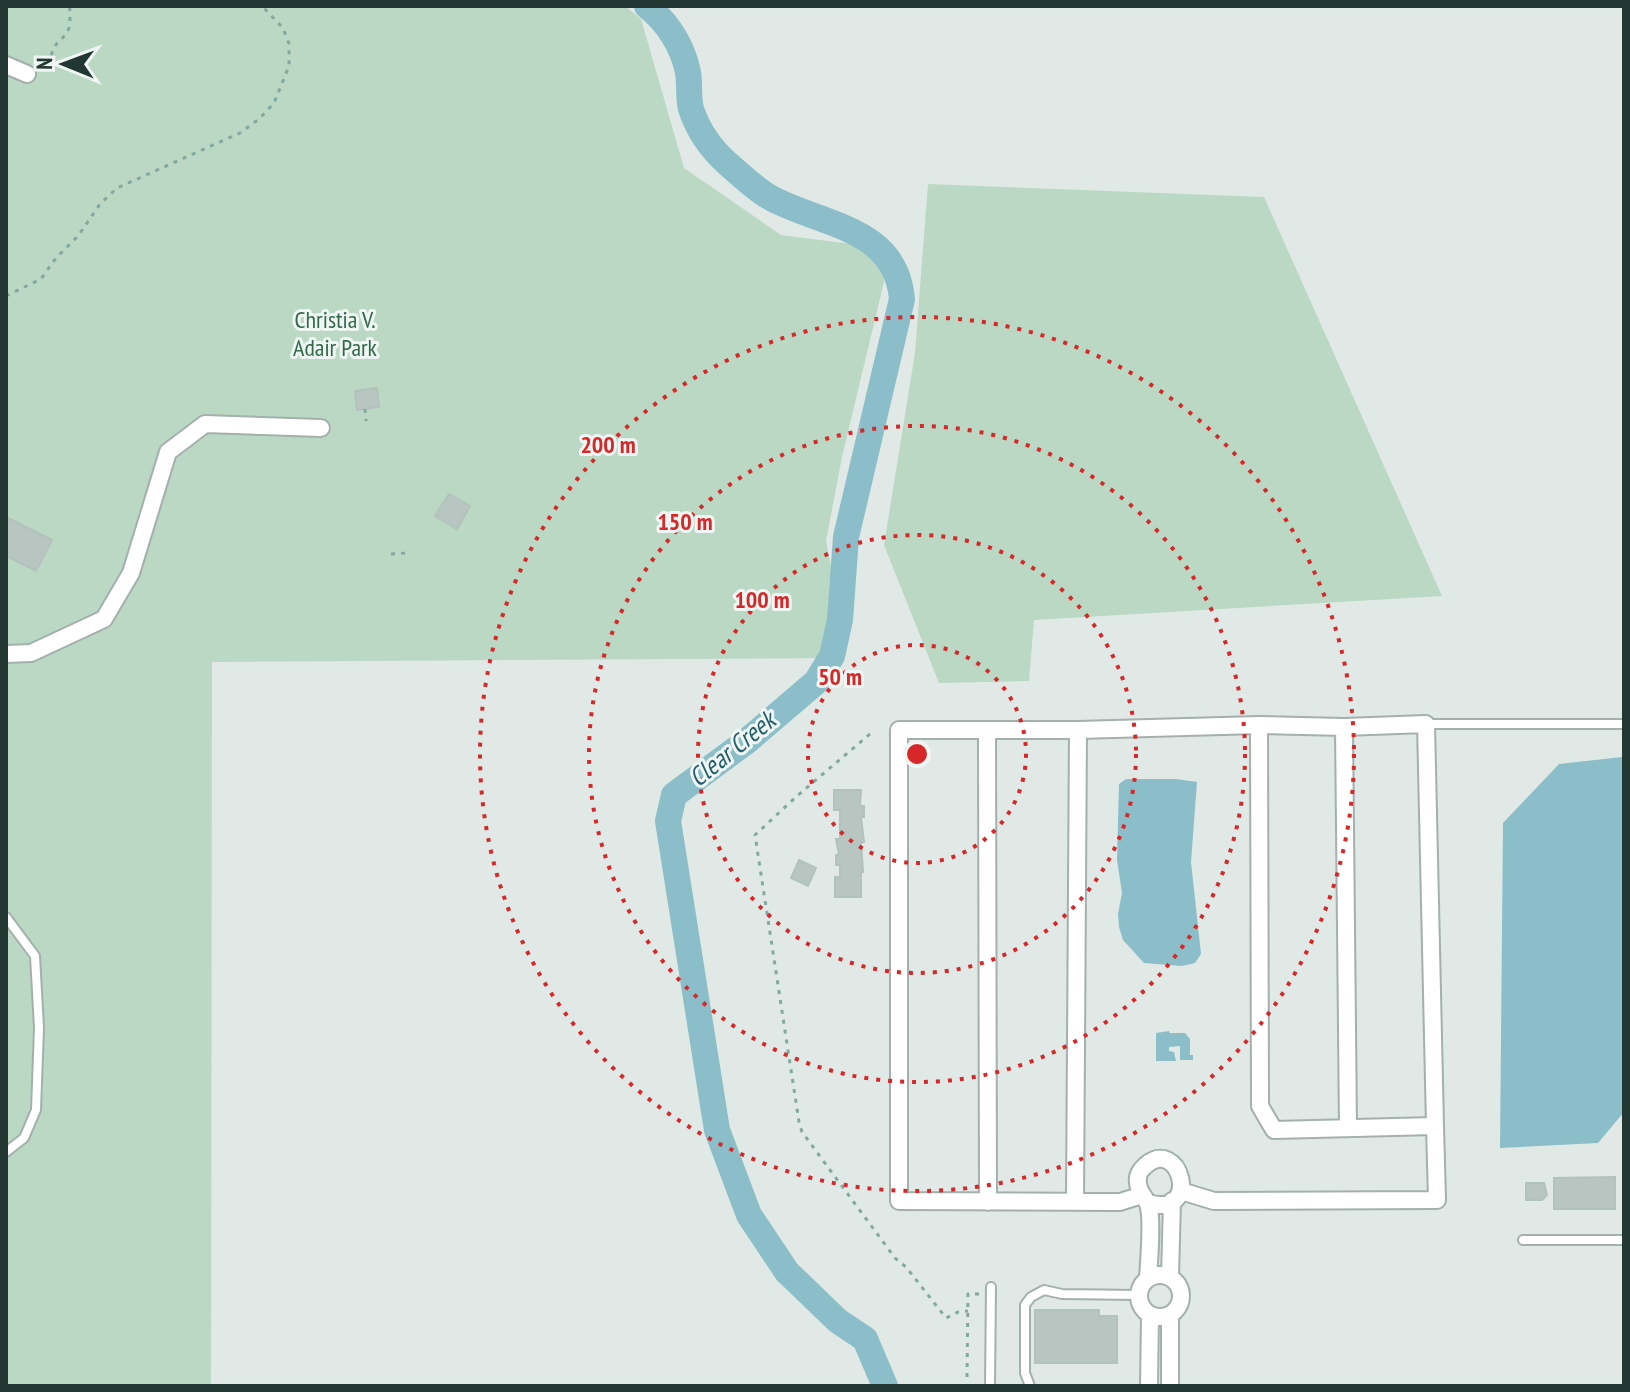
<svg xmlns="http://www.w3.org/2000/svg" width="1630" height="1392" font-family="'PT Sans Narrow',sans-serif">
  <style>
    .green { fill: #bad8c3 }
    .water { fill: #8cbec9 }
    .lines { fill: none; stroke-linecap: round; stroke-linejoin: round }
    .river { stroke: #8cbec9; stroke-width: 26 }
    .building { fill: #b8c6c1; stroke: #b3c2bc; stroke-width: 2 }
    .service-casing { stroke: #a3b0ac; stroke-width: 12 }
    .minor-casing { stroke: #a3b0ac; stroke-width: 20 }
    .path { stroke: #83a99f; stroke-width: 3; stroke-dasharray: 4 6; stroke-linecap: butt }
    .service { stroke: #fff; stroke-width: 8 }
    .minor { stroke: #fff; stroke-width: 16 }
    .ring { fill: none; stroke: #d62828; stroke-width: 4; stroke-dasharray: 4 8 }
    .labels { text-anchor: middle; stroke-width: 6; stroke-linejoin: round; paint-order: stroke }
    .park-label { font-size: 24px; fill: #316a49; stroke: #eff6f3 }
    .water-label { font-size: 26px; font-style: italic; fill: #235e6d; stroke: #eff6f3 }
    .centre { fill: #d62828; stroke: #eff6f3; stroke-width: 4 }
    .ring-label { font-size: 24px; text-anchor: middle; font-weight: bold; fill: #d62828; stroke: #eff6f3; stroke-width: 6; stroke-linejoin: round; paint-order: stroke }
  </style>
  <rect width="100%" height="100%" fill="#e0e9e5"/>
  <path class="green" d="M6 6H625L641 19 684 168 781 235 859 245 888 265 842 457 826 541 837 596 828 658 212 662 211 1386H6Z
    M928 184 1264 197 1442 596 1034 620 1029 681 939 683 884 545 915 353Z"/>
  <path class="water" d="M1622 757 1624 1112 1598 1143 1500 1148 1503 823 1559 764Z
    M1126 779H1176L1197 782 1191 862 1201 954 1195 963 1182 966 1144 963 1123 940 1119 927 1118 914 1122 893 1117 860 1119 784Z
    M1169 1031 1170 1033H1185L1190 1039V1055H1193V1060H1180V1046L1169 1047V1051L1174 1052 1176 1061H1156V1033Z"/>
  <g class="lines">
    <path class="river" d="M647 6C668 23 682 45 688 72 690 84 688 97 691 109 698 130 711 149 728 164 741 175 756 190 771 198 823 226 896 227 902 299L846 537 840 620 832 656 816 682 747 741 674 795 668 821 717 1130 749 1215 787 1272 838 1321 865 1339 885 1386"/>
  </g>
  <path class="building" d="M377 388 379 407 357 410 355 391Z
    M449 494 470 506 457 529 435 516Z
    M6 517 52 540 36 571 6 556Z
    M834 790H861L860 806H864V817H861L864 842H861L863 872H861V897H835V877H840V865H836V855H839L836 839H840V810H834Z
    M799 860 816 868 808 886 791 878Z
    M1615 1177V1209H1554V1178Z
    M1526 1183H1544L1547 1195 1542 1200H1526Z
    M1035 1310H1099V1316H1117V1363H1035Z"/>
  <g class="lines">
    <g class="service-casing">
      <path id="service" d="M1426 724H1624
        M6 917 35 956 39 1028 36 1110 24 1138 6 1152
        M1523 1240H1624
        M990 1386 991 1287
        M1030 1386 1025 1373V1305L1031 1297 1044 1290 1062 1294 1139 1295"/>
    </g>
    <g class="minor-casing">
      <path id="minor" d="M6 65 27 74
        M6 654 31 653 104 619 131 573 168 452 205 424 321 428
        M1344 727 1348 1128
        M987 730 988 1202
        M1078 730 1259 725
        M1181 1191 1214 1201 1437 1200 1435 1126 1274 1130 1260 1106 1259 725 1344 727 1426 724 1435 1126
        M1075 1202 1078 730H899V1201L1120 1202 1142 1195
        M1148 1203C1203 1219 1180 1134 1145 1166 1140 1170 1137 1176 1138 1182 1138 1193 1145 1196 1148 1204 1153 1217 1149 1262 1148 1278
        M1139 1296a21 21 0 1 1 42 0a21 21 0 1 1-42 0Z
        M1170 1277 1172 1201
        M1149 1386 1150 1315
        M1170 1386V1315"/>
    </g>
    <path class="path" d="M41 67 51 65C50 41 62 44 69 28 71 22 69 12 70 6
      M6 296 41 279 56 258 78 236 100 204 117 188 240 133 259 119 274 103 289 66V44L283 28 262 6
      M365 409 366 421
      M391 554 407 553
      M870 734 797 796 755 835 799 1122 802 1132 895 1258 906 1267 946 1318 958 1312 968 1311
      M967 1377 968 1294H981"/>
    <use href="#service" class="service"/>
    <use href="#minor" class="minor"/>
  </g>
  <g class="ring">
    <circle cx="917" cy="754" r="109"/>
    <circle cx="917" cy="754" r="219"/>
    <circle cx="917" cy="754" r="328"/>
    <circle cx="917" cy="754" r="437"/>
  </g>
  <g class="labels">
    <g class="park-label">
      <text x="335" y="328">Christia V.<tspan x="335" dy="28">Adair Park</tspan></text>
    </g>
    <g class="water-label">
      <text transform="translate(732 749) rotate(-39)" y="9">Clear Creek</text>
    </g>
  </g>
  <circle cx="917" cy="754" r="12" class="centre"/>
  <g class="ring-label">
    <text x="608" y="453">200 m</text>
    <text x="685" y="530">150 m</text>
    <text x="762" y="608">100 m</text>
    <text x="840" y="685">50 m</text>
  </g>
  <rect width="1630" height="1392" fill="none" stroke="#223732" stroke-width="16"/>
  <g transform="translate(64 64) rotate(271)" stroke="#eff6f3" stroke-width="6" paint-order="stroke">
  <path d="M0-6L14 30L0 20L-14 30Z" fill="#223732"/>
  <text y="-12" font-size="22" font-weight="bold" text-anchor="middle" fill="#223732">N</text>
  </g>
</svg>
